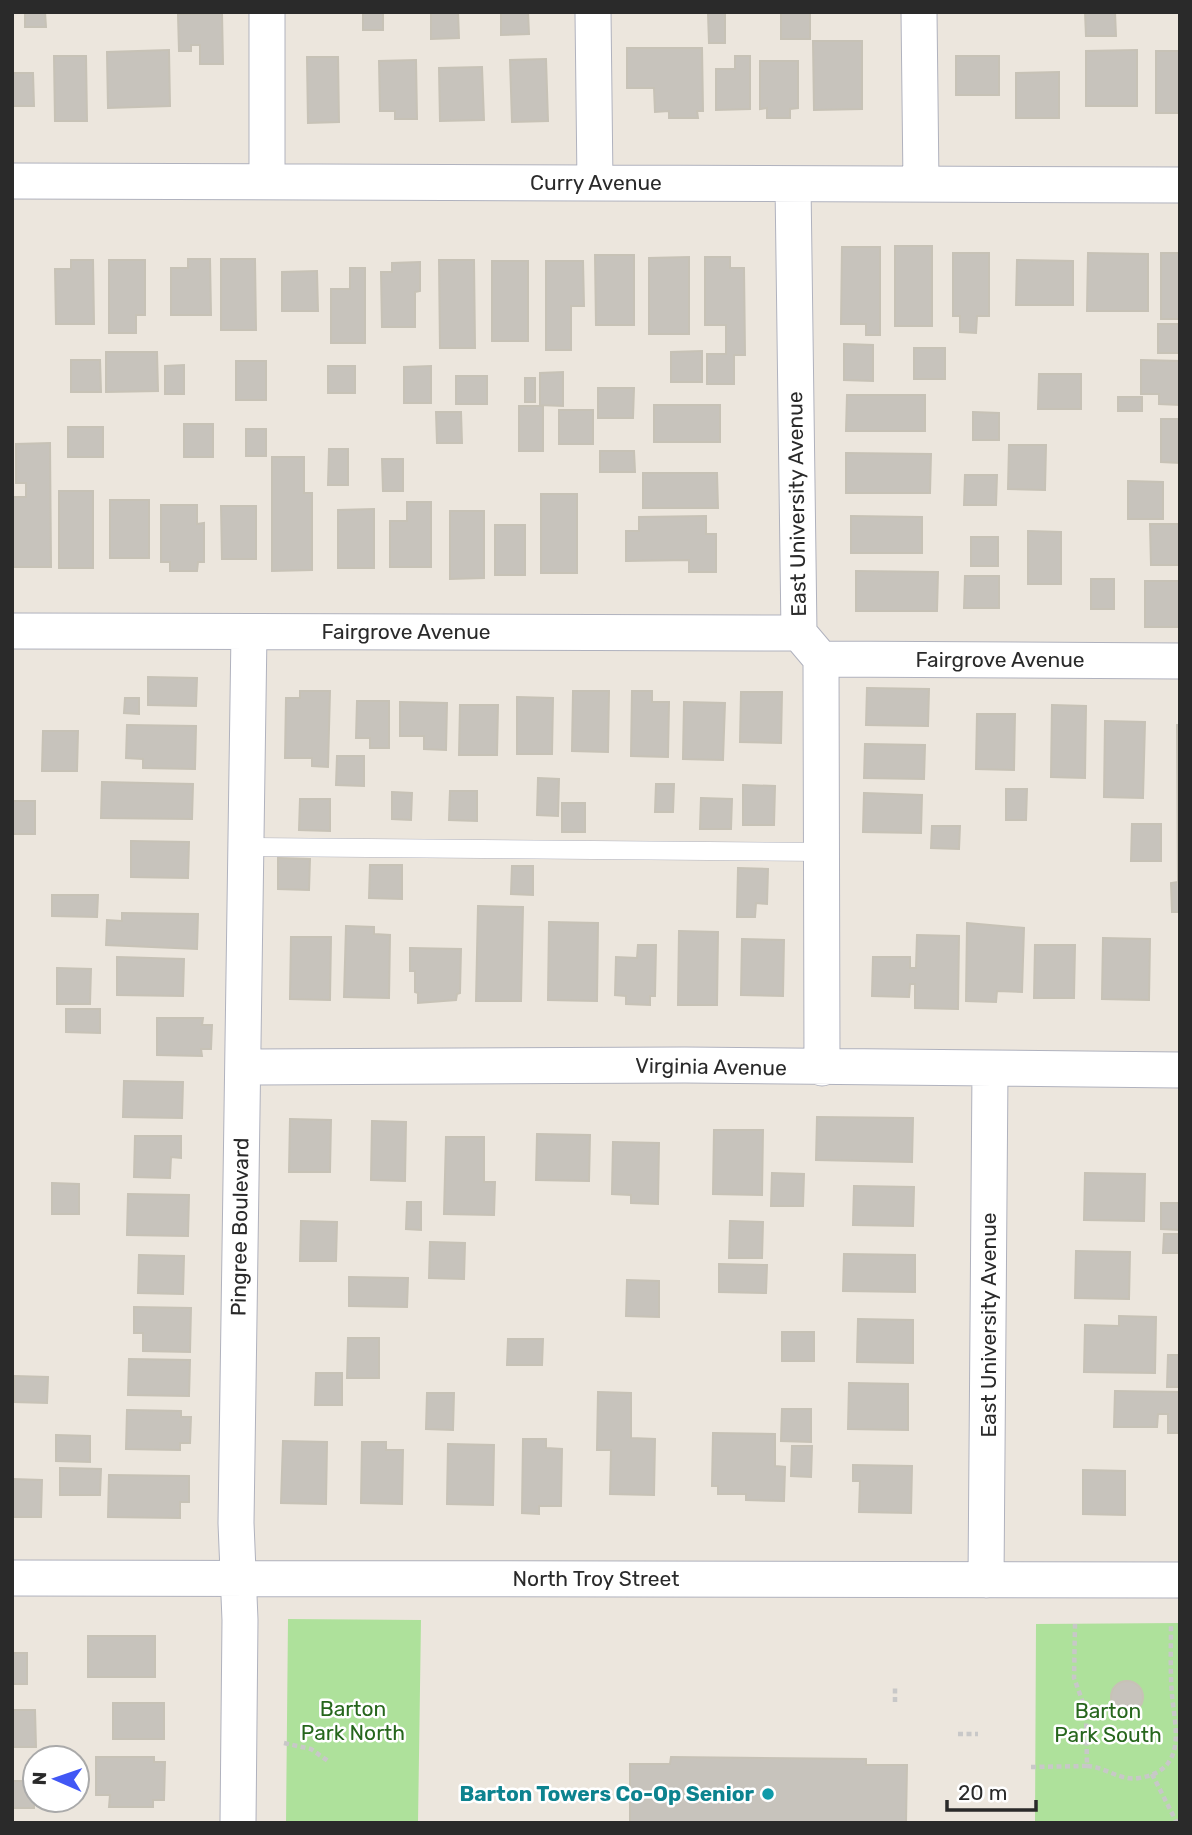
<svg xmlns="http://www.w3.org/2000/svg" width="1192" height="1835" font-family="Rubik,sans-serif">
  <style>
    .green { fill: #aee19b }
    .building { fill: #c7c3bc; stroke: #c7c2b6; stroke-width: 2 }
    .lines { fill: none; stroke-linecap: round; stroke-linejoin: round }
    .lane-casing { stroke: #b0b2be; stroke-width: 19 }
    .street-casing { stroke: #b0b2be; stroke-width: 37 }
    .path { stroke: #c8c8c8; stroke-width: 4.5; stroke-dasharray: 5 3.5; stroke-linecap: butt }
    .lane { stroke: #fff; stroke-width: 18 }
    .street { stroke: #fff; stroke-width: 35 }
    .culture-dot { fill: #0f9aa8; stroke: #fff; stroke-width: 2.5 }
    .labels { text-anchor: middle; stroke-width: 5; stroke-linejoin: round; paint-order: stroke }
    .street-label { font-size: 21px; fill: #2a2a2a; stroke: #fff }
    .park-label { font-size: 21px; fill: #26661c; stroke: #fff }
    .culture-label { font-size: 21px; font-weight: bold; fill: #0d838f; stroke: #fff; text-anchor: end }
  </style>
  <rect width="100%" height="100%" fill="#ece6dd"/>
  <path class="green" d="M288 1619 421 1620 418 1823H286Z
    M1180 1623V1823H1035L1036 1624Z"/>
  <path class="building" d="M25 12H45L46 27H25Z
    M363 12H383V30H363Z
    M431 12H458L459 38 431 39Z
    M528 12 529 34 501 35V13Z
    M781 12H810V39H781Z
    M1085 12H1115L1116 36H1086Z
    M222 13 223 64H200V45H191V51H179L178 14Z
    M708 13H725V43H709Z
    M813 41H862V109L814 110Z
    M627 48H702L703 111H697L698 118H669V111L655 112 654 88H627Z
    M169 50 170 106 108 108 107 52Z
    M1137 50V106H1086V51Z
    M1156 51H1180V113H1156Z
    M54 56H86L87 121H55Z
    M735 56H750V109L716 110V69H735Z
    M956 56H999V95H956Z
    M307 57H338L339 122 308 123Z
    M546 59 548 121 512 122 510 60Z
    M416 60 417 119H395V111H380L379 61Z
    M760 61H798V108L790 109V118H767V108L760 109Z
    M482 67 484 120 440 121 439 68Z
    M1059 72V118H1016V73Z
    M12 73H33L34 106H12Z
    M895 246H932V326H895Z
    M842 247H880V335H866V324H841Z
    M953 253H989V316H977L976 333 960 332V316H953Z
    M1088 253 1148 254V311H1087Z
    M1161 253H1180V319H1161Z
    M595 255H634V325H596Z
    M689 257V334H649V258Z
    M705 257H730V268H744L745 355H734V384H707V354H726V325H705Z
    M188 259H210L211 315H171V268H188Z
    M221 259H255L256 330H221Z
    M71 260H93L94 324H56L55 269H71Z
    M109 260H145V315H136V333H109Z
    M439 260H474L475 348H440Z
    M1017 260 1073 261V305H1016Z
    M492 261H528V341H492Z
    M546 261H583L584 306H571V350H546Z
    M420 262V291L415 292V327H382L381 272H392V263Z
    M350 268H365V343H331V289H350Z
    M317 271 318 311H282V272Z
    M1158 324H1180V353H1158Z
    M844 344 873 345V381L844 380Z
    M914 348H945V379H914Z
    M702 351V382H671V352Z
    M106 352H157L158 391 106 392Z
    M71 360H100L101 392H71Z
    M1141 360 1180 361V405L1159 404V394H1141Z
    M236 361H266V400H236Z
    M184 365V394H165V366Z
    M328 366H355V393H328Z
    M431 366V403H404V367Z
    M563 372V406L540 405V373Z
    M1039 374H1081V409H1038Z
    M456 376H487V404H456Z
    M525 378H535V402H525Z
    M598 388H634L633 418H598Z
    M847 395H925V431H846Z
    M1118 397H1142V411H1118Z
    M654 405H720V442H654Z
    M519 406H543V451H519Z
    M559 410H593V444H559Z
    M436 412H461L462 443H437Z
    M973 412 999 413V440H973Z
    M1161 419H1180V463L1161 462Z
    M184 424H213V457H184Z
    M68 427H103V457H68Z
    M246 429H266V456H246Z
    M50 443 51 567H12V497H26V483H16V444Z
    M1009 445H1046L1045 490 1008 489Z
    M329 449H348V485H328Z
    M600 451H634L635 472H600Z
    M846 453 931 454 930 493H846Z
    M272 457H304V493H312V570L272 571Z
    M382 459H403V491H383Z
    M643 473H717L718 508H643Z
    M965 475H997L996 505H964Z
    M1128 481 1163 482V519H1128Z
    M59 491H93V568H59Z
    M541 494H577V573H541Z
    M110 500H149V558H110Z
    M407 502H431V567H390V521H407Z
    M161 505H197V524L204 523V562H198L197 571H170V562H161Z
    M221 506H256V559H222Z
    M374 509V568H338V510Z
    M450 511H484V578L450 579Z
    M706 516V534H716V572H689V560L626 561V531H639V517Z
    M851 516 922 517V553H851Z
    M1150 524H1180V565H1151Z
    M495 525H525V575H495Z
    M1028 531 1061 532V584H1028Z
    M971 537H998V566H971Z
    M856 571 938 572 937 611H856Z
    M965 576H999V608H964Z
    M1091 579H1114V609H1091Z
    M1145 581H1180V627H1145Z
    M148 677 197 678 196 706 148 705Z
    M867 688 929 689 928 726 866 725Z
    M300 691H330L328 767 312 766V758H285L286 698H300Z
    M573 691H609L608 752 572 751Z
    M632 691H652V702H669L668 757 631 756Z
    M741 692H782L781 743 740 742Z
    M517 697 553 698 552 754H517Z
    M125 698H139V714L124 713Z
    M357 701H389V748H370V738H356Z
    M400 702 447 703 446 750 424 749V736H400Z
    M684 702 725 703 723 760 683 759Z
    M460 705H498L497 755H459Z
    M1052 705 1086 706 1085 778 1051 777Z
    M977 714H1015L1014 770 976 769Z
    M1105 721 1145 722 1143 798 1104 797Z
    M127 725 196 726 195 769 143 768V759L126 758Z
    M1177 725H1180V912H1172L1171 883 1178 882Z
    M43 731H78L77 771H42Z
    M865 744 925 745 924 779 864 778Z
    M337 756H364V786L336 785Z
    M538 778 559 779 558 816 537 815Z
    M102 782 193 784 192 819 101 818Z
    M656 784H674L673 812H655Z
    M743 785 775 786 774 825H743Z
    M1006 789H1027L1026 820H1006Z
    M450 791H477V821L449 820Z
    M392 792 412 793 411 820 392 819Z
    M864 793 922 795 921 833 863 832Z
    M701 798 732 799 731 829H700Z
    M300 799H330V831L299 830Z
    M12 801H35V834H12Z
    M562 803H585V832H562Z
    M1132 824H1161V861H1131Z
    M932 826H960L959 849 931 848Z
    M131 841 189 842 188 878 131 877Z
    M278 858 310 859 309 890 278 889Z
    M370 865H402V899L369 898Z
    M512 866H533V895L511 894Z
    M738 868 768 869 767 904 756 903 755 917H737Z
    M52 895H98L97 917 52 916Z
    M478 906 523 907 521 1001H476Z
    M122 913 198 914 197 949 106 945 107 920 122 921Z
    M549 922 598 923 597 1001 548 1000Z
    M967 923 1024 928 1022 992 997 991 996 1002 966 1001Z
    M346 926 374 927V934L390 935 389 998 344 997Z
    M679 931 718 932 717 1005H678Z
    M917 935 959 936 958 1009 915 1008V984H910L909 997 872 996 873 957H910V968H916Z
    M291 937H331L330 1000 290 999Z
    M1103 938 1150 939 1149 1000 1102 999Z
    M742 939 784 940 783 996 741 995Z
    M638 945H656L655 996H650V1005L626 1004V996L615 995 616 957 637 958Z
    M1035 945H1075L1074 998H1034Z
    M410 948 461 949 460 993 457 994 456 1000 418 1003V993L415 992V971H410Z
    M117 957 184 959 183 996 117 995Z
    M57 968 91 969 90 1004H57Z
    M66 1009H100V1033L66 1032Z
    M157 1018H203L202 1025H212L211 1049H201L202 1056 157 1055Z
    M124 1081 183 1082 182 1118 123 1117Z
    M817 1117 913 1118 912 1162 816 1160Z
    M290 1119 331 1120 330 1172H289Z
    M372 1121 406 1122 405 1181 371 1180Z
    M714 1130H763L762 1195 713 1194Z
    M537 1134 590 1135 589 1181 536 1180Z
    M135 1136H181V1158L171 1157 170 1178 134 1177Z
    M446 1137H484V1182H495L494 1215 444 1214Z
    M613 1142 659 1143 658 1204 631 1203V1195L612 1194Z
    M772 1173 804 1174 803 1206H771Z
    M1085 1173 1145 1174 1144 1221 1084 1220Z
    M52 1183 79 1184V1214H52Z
    M854 1186 914 1187 913 1226 853 1225Z
    M128 1194 189 1195 188 1236 127 1235Z
    M407 1202H421V1230L406 1229Z
    M1161 1203H1180V1230L1161 1229Z
    M301 1221 337 1222 336 1261H300Z
    M730 1221 763 1222 762 1258H729Z
    M1164 1234H1180V1253H1163Z
    M430 1242 465 1243 464 1279 429 1278Z
    M1076 1251 1130 1252 1129 1299 1075 1298Z
    M844 1254 915 1255V1292L843 1291Z
    M139 1255 184 1256 183 1294 138 1293Z
    M719 1264 767 1265 766 1293 719 1292Z
    M349 1277 408 1278 407 1307 349 1306Z
    M627 1280 659 1281V1317L626 1316Z
    M134 1307 191 1308 190 1352 143 1351V1333H134Z
    M1119 1316 1156 1317 1155 1373 1084 1372 1085 1325 1119 1326Z
    M858 1319 913 1320V1363L857 1362Z
    M782 1332H814V1361H782Z
    M348 1338H379V1378H347Z
    M508 1339H543L542 1365H507Z
    M1168 1355H1180V1387H1167Z
    M129 1359 190 1360 189 1396 128 1395Z
    M316 1373H342V1405H315Z
    M14 1376 48 1377 47 1403 14 1402Z
    M849 1383 908 1384V1430L848 1429Z
    M1115 1391 1180 1392V1433H1168V1414H1158L1157 1427H1114Z
    M598 1392 631 1393V1438L655 1439 654 1495 610 1494 611 1450H597Z
    M427 1393H454L453 1430 426 1429Z
    M782 1409H811V1442L781 1441Z
    M127 1410 181 1411V1417H191L190 1443H180V1450L126 1449Z
    M713 1433 775 1434V1466L785 1467 784 1501 746 1500V1494H718V1486H712Z
    M56 1435 90 1436V1462L56 1461Z
    M523 1439H546V1448L562 1449 561 1506H539V1514L522 1513Z
    M283 1441 327 1442 326 1504 281 1503Z
    M362 1442H386V1450H403L402 1504 361 1503Z
    M448 1444 494 1445 493 1505 447 1504Z
    M792 1446H812L811 1477 791 1476Z
    M853 1465 912 1466 911 1513 859 1512 860 1481H853Z
    M60 1468 101 1469 100 1495H60Z
    M1083 1470 1125 1471V1515L1083 1514Z
    M109 1475 189 1476V1502H180V1518L108 1517Z
    M12 1479 42 1480 41 1517H12Z
    M88 1636H155V1677H88Z
    M12 1653H27V1684H12Z
    M1111 1697a16 16 0 1 1 32 0a16 16 0 1 1-32 0Z
    M113 1703H164V1739H113Z
    M12 1710H35L36 1747H12Z
    M96 1757H154V1762H165L164 1800H153V1807H109L110 1795H96Z
    M671 1757 866 1759V1765H907L906 1823H630V1764H670Z
    M12 1781H34V1808H12Z"/>
  <g class="lines">
    <g class="lane-casing">
      <path id="lane" d="M248 847 823 852"/>
    </g>
    <g class="street-casing">
      <path id="street" d="M267 12V181
        M593 12 595 183
        M919 12 921 184
        M12 181 1180 185
        M793 184 799 633 821 659 822 1068
        M12 631 799 633
        M821 659 1180 661
        M243 1067 685 1065 1180 1070
        M12 1578 1180 1580
        M986 1580 990 1070
        M238 1823 240 1620 236 1523 249 632"/>
    </g>
    <path class="path" d="M895 1702V1686
      M958 1734H978
      M284 1743 311 1749 328 1761
      M1087 1766C1106 1767 1119 1781 1139 1778 1188 1770 1175 1728 1172 1695 1170 1671 1171 1648 1171 1624
      M1031 1767 1087 1766 1086 1711 1074 1678 1075 1624
      M1152 1774 1177 1823"/>
    <use href="#lane" class="lane"/>
    <use href="#street" class="street"/>
  </g>
  <circle class="culture-dot" cx="768" cy="1794" r="7"/>
  <g class="labels">
    <g class="street-label">
      <text x="596" y="190">Curry Avenue</text>
      <text transform="translate(797 504) rotate(-91)" y="7">East University Avenue</text>
      <text x="406" y="639">Fairgrove Avenue</text>
      <text x="1000" y="667">Fairgrove Avenue</text>
      <text transform="translate(711 1067) rotate(1)" y="7">Virginia Avenue</text>
      <text transform="translate(240 1227) rotate(-89)" y="7">Pingree Boulevard</text>
      <text transform="translate(989 1325) rotate(-90)" y="7">East University Avenue</text>
      <text x="596" y="1586">North Troy Street</text>
    </g>
    <g class="park-label">
      <text x="353" y="1716">Barton<tspan x="353" dy="24">Park North</tspan></text>
      <text x="1108" y="1718">Barton<tspan x="1108" dy="24">Park South</tspan></text>
    </g>
    <g class="culture-label">
      <text x="754" y="1801">Barton Towers Co-Op Senior</text>
    </g>
  </g>
  <rect width="1192" height="1835" fill="none" stroke="#2a2a2a" stroke-width="28"/>
  <g transform="translate(56 1779) rotate(272)"><circle r="33" fill="#ffffff" stroke="#aaaaaa" stroke-width="2"/>
  <path d="M0-5L12 26L0 18L-12 26Z" fill="#4157f5"/>
  <text y="-10" font-size="19" font-weight="bold" text-anchor="middle" fill="#2a2a2a">N</text>
  </g>
  <path d="M947 1800v10h89v-10" fill="none" stroke="#2a2a2a" stroke-width="3.5"/>
  <text x="958" y="1800" font-size="21" fill="#2a2a2a" stroke="#ffffff" stroke-width="5" paint-order="stroke">20 m</text>
</svg>
